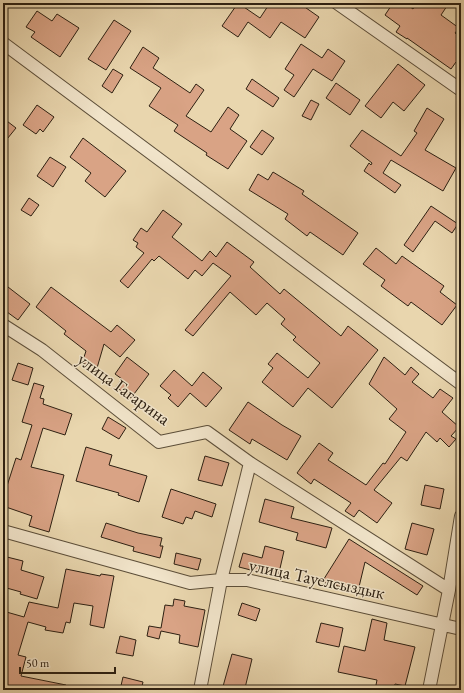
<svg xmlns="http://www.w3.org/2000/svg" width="464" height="693" font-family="'EB Garamond',serif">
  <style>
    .building { fill: #d9a385; stroke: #2d2012 }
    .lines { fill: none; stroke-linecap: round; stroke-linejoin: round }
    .street-casing { stroke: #5c4e39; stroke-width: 14 }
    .street { stroke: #f1e4ca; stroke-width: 12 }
    .labels { text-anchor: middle; stroke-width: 3; stroke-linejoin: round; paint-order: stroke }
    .street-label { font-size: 18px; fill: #2d2012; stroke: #f1e4ca }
  </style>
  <rect width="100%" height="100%" fill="#e9d6ae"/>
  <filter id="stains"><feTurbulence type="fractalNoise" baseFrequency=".005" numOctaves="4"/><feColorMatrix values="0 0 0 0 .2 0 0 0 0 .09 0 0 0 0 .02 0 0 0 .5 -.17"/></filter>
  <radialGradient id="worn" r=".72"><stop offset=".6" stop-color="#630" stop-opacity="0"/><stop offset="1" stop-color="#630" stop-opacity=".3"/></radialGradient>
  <path class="building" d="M238 3 260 18 270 3H299L319 17 305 38 281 22 270 38 248 22 238 37 222 26Z
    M393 3H405L413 9 417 3H449L441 15 459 28 455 33 461 38V65L456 62 451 69 407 38V39L396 32 400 26 385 15Z
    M37 11 52 21 57 14 79 28 60 57 31 37 35 32 26 27Z
    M114 20 131 31 106 70 88 59Z
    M301 44 322 58 328 49 345 61 332 81 313 69 294 97 284 90 294 75 285 69Z
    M143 47 159 58 153 68 190 93 196 84 204 90 186 116 211 132 228 107 239 115 230 129 247 141 228 169 206 155 207 153 174 131 178 125 149 106 161 88 130 68Z
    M398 64 425 85 404 111 393 102 381 118 365 106Z
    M113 69 123 75 112 93 102 86Z
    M252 79 279 98 273 107 246 89Z
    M336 83 360 100 350 115 326 98Z
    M311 100 319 104 311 120 302 116Z
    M37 105 54 117 43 132 40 129 36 134 23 125Z
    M427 108 444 119 425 150 456 168 443 191 391 160 383 173 401 185 395 193 364 171 369 163 371 165 372 163 350 146 362 130 401 156 417 133 414 131Z
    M3 118 16 128 3 144Z
    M262 130 274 138 262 155 250 147Z
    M83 138 126 171 105 197 85 181 91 173 70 157Z
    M50 157 66 167 53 187 37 176Z
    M273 172 304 191 302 194 358 233 343 255 310 232 307 236 285 219 288 214 249 190 258 174 268 180Z
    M29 198 39 205 31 216 21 210Z
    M431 206 458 224 452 233 435 221 413 252 404 245Z
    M163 210 182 224 172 237 202 261 210 251 216 257 227 242 254 262 250 267 280 294 284 289 341 336 348 326 378 350 332 408 308 388 293 407 262 382 273 368 268 364 277 353 308 378 320 363 293 340 296 337 281 324 285 319 267 303 256 315 230 292 193 336 185 330 231 276 213 263 202 276 195 270 188 279 159 256 154 261 152 259 128 288 120 281 144 253 136 247 138 243 133 240 141 228 147 232Z
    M376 248 396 264 402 256 444 286 440 292 457 305 442 325 411 302 408 306 381 286 385 280 363 264Z
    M8 287 30 304 18 320 3 309V294Z
    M51 287 111 332 117 325 135 340 120 357 104 344 97 368 82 363 86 351 64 334 66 331 36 307Z
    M127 357 149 374 131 398 116 387 122 379 115 374Z
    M384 357 405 375 411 367 419 374 412 382 433 398 440 389 453 398 442 412 459 427 451 436 456 439 449 447 440 438 437 442 426 432 407 461 401 457 374 490 392 503 377 523 359 510 354 517 345 511 351 503 314 479 311 484 297 473 319 443 333 453 328 460 366 485 383 463 385 464 406 432 389 419 397 409 369 384Z
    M18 363 33 368 28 385 12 380Z
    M174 370 192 386 203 372 222 388 206 407 190 393 178 407 168 398 171 395 160 386Z
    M34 383 44 386 40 398 44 399 43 404 72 414 65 435 43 428 31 467 64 475 49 532 29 526 32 516 3 506V488L6 489 16 458 21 460 32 425 22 422Z
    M248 402 282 425 301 436 287 460 252 439 250 444 229 430Z
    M108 417 126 428 119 439 102 429Z
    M86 447 112 455 109 465 147 476 139 502 118 495 119 493 76 481Z
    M205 456 229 463 222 486 198 480Z
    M425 485 444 489 440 509 421 505Z
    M171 489 216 504 212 517 195 511 192 519 186 517 183 524 162 517Z
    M265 499 294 507 291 518 332 528 326 548 296 540 298 533 259 522Z
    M106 523 138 533 162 538 160 546H163L160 558 133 551 134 547 101 537Z
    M412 523 434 529 427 555 405 549Z
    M349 539 423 586 417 595 365 562 358 591 322 582Z
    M265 546 284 551 278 577 239 567 243 553 262 558Z
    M176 553 201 559 198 570 174 564Z
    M3 556 23 561 21 570 44 577 37 599 20 594 21 592 3 587Z
    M66 569 100 576 101 574 114 576 104 628 90 625 93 606 74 603 70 623 66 622 63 633 45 630 46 627 28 622 18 655 26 657 21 676 66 685V690H3V611L24 617 29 602 58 608Z
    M174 599 185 601 184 606 205 610 198 647 179 643 180 635 161 631 159 639 147 636 149 626 161 628 165 605 173 606Z
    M242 603 260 609 256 621 238 615Z
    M372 619 387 623 384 640 415 647 405 686 395 684 393 690H375L377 680 338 672 344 646 365 651Z
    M321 623 343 628 339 647 316 642Z
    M120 636 136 640 133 656 116 653Z
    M232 654 252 659 245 688 235 686 234 690H222Z
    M123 677 143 682 141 690H120Z"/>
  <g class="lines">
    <g class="street-casing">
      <path id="street" d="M337 3 461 90
        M3 43 461 384
        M3 325 42 350 159 442 207 432 250 463 449 590
        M3 531 190 583 221 580H247L461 629
        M200 690 221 580 250 463
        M429 690 449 590 461 516"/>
    </g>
    <use href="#street" class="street"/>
  </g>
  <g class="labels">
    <g class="street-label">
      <text transform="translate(124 389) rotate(36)" y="6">улица Гагарина</text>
      <text transform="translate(317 579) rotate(12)" y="6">улица Тауелсыздык</text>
    </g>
  </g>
  <rect width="464" height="693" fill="none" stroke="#e9d6ae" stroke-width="16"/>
  <rect x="4" y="4" width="456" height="685" fill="none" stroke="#2d2012" stroke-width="2"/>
  <rect x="8" y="8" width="448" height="677" fill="none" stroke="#2d2012"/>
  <path d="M20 667v6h95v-6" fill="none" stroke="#2d2012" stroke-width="2"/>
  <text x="26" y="667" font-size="12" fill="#2d2012" stroke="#f1e4ca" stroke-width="3" paint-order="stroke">50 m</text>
  <rect width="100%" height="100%" filter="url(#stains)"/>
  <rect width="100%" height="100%" fill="url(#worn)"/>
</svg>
